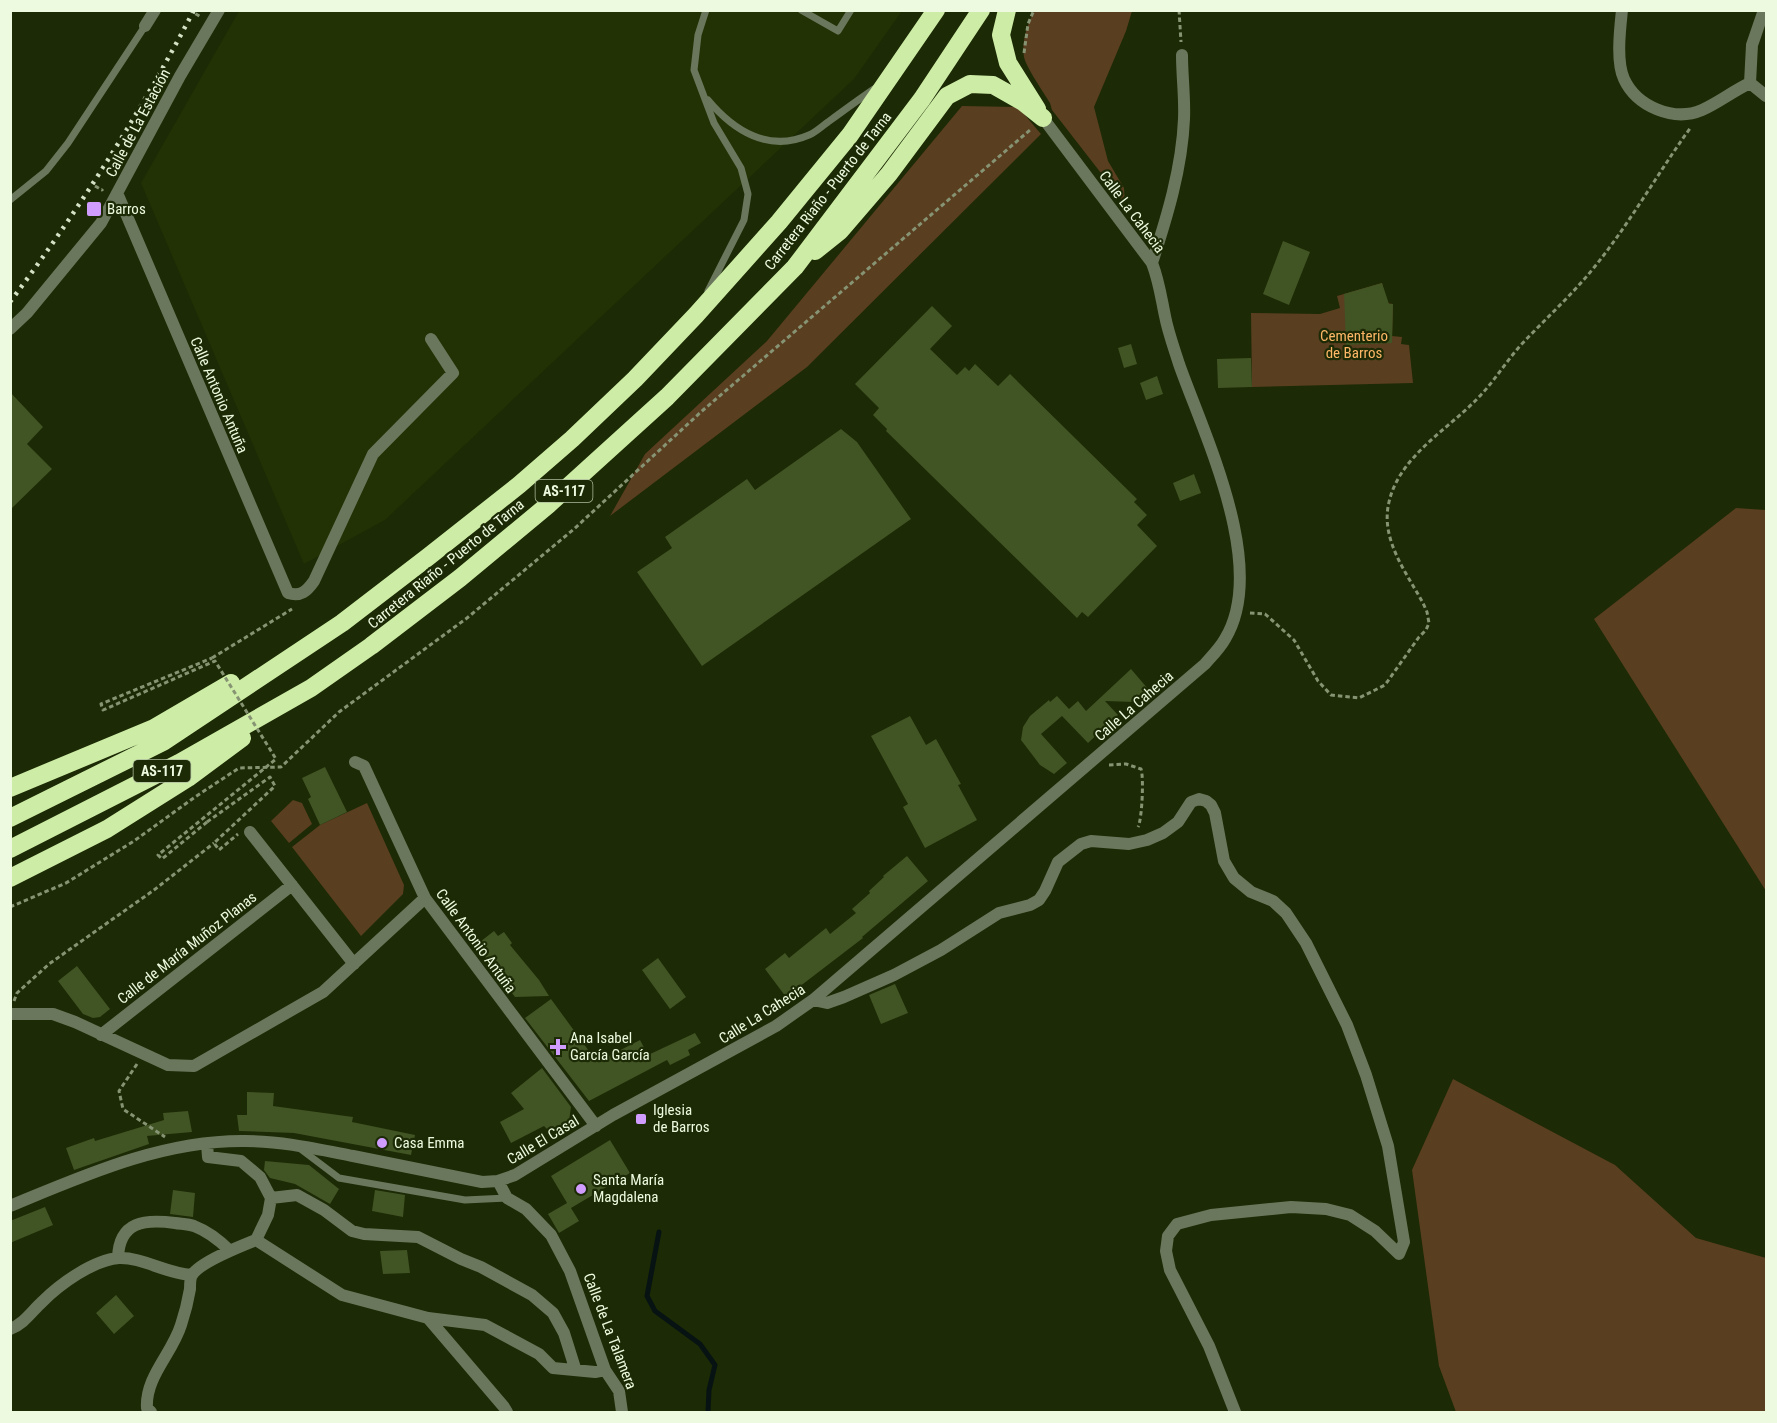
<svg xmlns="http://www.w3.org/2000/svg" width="1777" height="1423" font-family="'Roboto Condensed',sans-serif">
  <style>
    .built { fill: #223205 }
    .green { fill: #593e20 }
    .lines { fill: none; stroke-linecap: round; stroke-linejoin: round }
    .stream { stroke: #061312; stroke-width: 5 }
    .building { fill: #415424 }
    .path { stroke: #879474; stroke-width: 3; stroke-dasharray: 4.5 3; stroke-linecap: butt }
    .lane { stroke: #6b775c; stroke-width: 7 }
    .street { stroke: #6b775c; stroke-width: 12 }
    .highway { stroke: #cdeca6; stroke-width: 18 }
    .rail { stroke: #d5e2c6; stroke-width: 4.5; stroke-dasharray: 3 6; stroke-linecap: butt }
    .path-bridge { stroke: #879474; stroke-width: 3; stroke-dasharray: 4.5 3; stroke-linecap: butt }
    .poi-dot { fill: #d09dfe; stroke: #1c2a05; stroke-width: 2 }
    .labels { text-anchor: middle; stroke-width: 4.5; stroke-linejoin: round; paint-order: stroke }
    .shield { fill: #1c2a05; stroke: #aebc9e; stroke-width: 1.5 }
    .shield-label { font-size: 14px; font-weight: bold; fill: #edfadf }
    .street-label { font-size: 15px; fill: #edfadf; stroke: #1c2a05 }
    .poi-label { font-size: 15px; fill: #edfadf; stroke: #1c2a05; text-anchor: start }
    .park-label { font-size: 15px; fill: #feb767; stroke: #1c2a05 }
  </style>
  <rect width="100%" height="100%" fill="#1c2a05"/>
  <path class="built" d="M239 11H902L854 79 385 520 304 564 141 183Z"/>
  <path class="green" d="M1034 11H1132L1126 31 1094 107 1108 161 1124 188 1125 204 1052 110 1050 103C1044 93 1026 67 1024 57 1021 42 1028 24 1034 11Z
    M962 106 1018 107 1041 134 807 367 610 516 645 454 767 341Z
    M1382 283 1387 303 1393 304 1392 336 1402 337 1401 344 1409 345 1413 383 1252 387 1251 313 1320 314 1340 308 1337 296Z
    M1736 508 1766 510V891L1594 619Z
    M293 800 302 803 312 824 289 843 271 821Z
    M367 803 404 885 403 894 361 936 292 847 320 825Z
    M1453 1079 1615 1165 1696 1238 1766 1258V1412H1456L1439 1366 1412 1170Z"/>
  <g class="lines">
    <path class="stream" d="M659 1232 647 1296 655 1311 700 1344 715 1365 709 1390 708 1412"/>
  </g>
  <path class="building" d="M1283 241 1310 252 1289 305 1263 294Z
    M1382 283 1389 304H1393L1392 343 1346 345 1344 294Z
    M932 306 952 326 930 349 957 375 965 367 969 371 975 364 998 386 1010 374 1137 499 1134 502 1147 515 1137 525 1157 546 1088 617 1082 612 1077 618 886 431 887 429 873 415 879 408 855 384Z
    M1131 344 1137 364 1124 368 1118 348Z
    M1251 358 1252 387 1218 388 1217 359Z
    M1157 376 1163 394 1146 400 1140 383Z
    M10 392 43 427 27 444 52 469 10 510Z
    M841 429 857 442 911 519 702 666 637 572 672 548 665 537 747 479 755 490Z
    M1194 474 1201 493 1180 501 1173 483Z
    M1131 669 1149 690 1134 702 1105 701 1118 715 1088 743 1062 716 1041 734 1067 763 1054 774 1040 765 1021 740 1023 727 1030 716 1049 700 1050 702 1057 696 1069 709 1078 701 1086 711Z
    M910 716 926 745 936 739 961 784 958 785 977 820 925 848 903 807 908 804 871 736Z
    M325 767 347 812 320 825 308 799 311 797 302 778Z
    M907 856 928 881 862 937 863 938 786 997 765 969 785 953 789 958 826 928 830 934 856 913 852 909 870 893 869 891 884 877 883 876Z
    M494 931 498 936 504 932 512 943 510 945 539 980 549 996 515 997 476 945Z
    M658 958 686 997 670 1009 642 970Z
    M77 966 110 1009 100 1017 93 1018 83 1014 58 981Z
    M895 984 908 1013 881 1024 869 995Z
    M551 999 597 1062 640 1040 648 1055 695 1033 701 1043 688 1050 690 1055 670 1065 667 1060 589 1101 525 1018Z
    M542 1068 571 1107 569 1121 551 1133 544 1126 511 1143 500 1122 524 1109 511 1093Z
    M247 1092 274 1093 273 1106 353 1117 352 1122 415 1135 411 1155 294 1133 239 1131 237 1115H247Z
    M188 1111 192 1132 147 1136 149 1144 74 1170 66 1148 94 1138 95 1141 164 1120 163 1113Z
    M610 1140 630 1173 571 1208 579 1221 559 1233 548 1214 567 1203 551 1176Z
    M265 1161 309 1165 339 1189 330 1204 295 1184 270 1178 264 1170Z
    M173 1190 195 1193 193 1217 170 1214Z
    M375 1190 405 1195 403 1217 372 1211Z
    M45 1207 53 1225 10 1243V1221Z
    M407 1250 410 1273 383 1274 380 1251Z
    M116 1295 134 1316 114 1334 96 1313Z"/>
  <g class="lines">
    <path class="path" d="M189 10 201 17
      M1179 10 1181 42
      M1024 53 1028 24 1034 10
      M95 186 102 190 103 189
      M1250 613 1265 614 1294 640 1318 681 1331 695 1359 698 1385 685 1419 637 1426 630 1429 623 1427 612 1423 603C1406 572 1380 539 1389 502 1399 457 1447 430 1477 399 1493 383 1505 363 1520 346 1544 320 1570 297 1592 270 1629 225 1657 174 1691 127
      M212 658 292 609
      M1109 765 1126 764 1141 769C1144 777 1142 820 1138 827
      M207 822 270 777 275 786 214 843 219 850 238 834
      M10 907 66 883 134 841 195 797 239 768 281 767 339 712 467 618 574 529 702 411 1030 130
      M14 1001 17 993 49 964 154 890 214 843
      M137 1064 119 1091 123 1109 165 1137"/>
    <path class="lane" d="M706 10 698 35 694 70 714 123 741 168 748 194 744 220 708 291
      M801 10 838 31 851 10
      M708 100C733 130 768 153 809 135 816 132 822 126 828 122 843 111 858 100 874 89
      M10 200 46 171 68 143 145 26
      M298 1147 339 1178 465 1200 507 1198"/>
    <path class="street" d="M1622 10C1620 29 1616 62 1624 79 1637 107 1674 122 1702 110 1718 103 1733 91 1750 83
      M145 26 155 10
      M1750 83 1752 45 1764 10
      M1750 83 1766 96
      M118 195 288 593C301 597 307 591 314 581L373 454 453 373 431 339
      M1152 263C1167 217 1182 168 1184 119 1185 98 1182 76 1182 55
      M10 329 27 313 101 223 180 76 219 10
      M355 762 364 766 425 898 596 1126
      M250 832 354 964
      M813 1000 827 1003 844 997 894 975 941 950 999 913 1030 905 1039 900 1045 891 1058 862 1081 844 1091 841 1129 844 1147 840 1163 833 1178 822 1191 802 1199 799 1206 801 1211 805 1215 813 1224 861 1234 878 1251 892 1273 901 1286 913 1306 943 1347 1025 1366 1075 1388 1146 1404 1242 1399 1254 1375 1231 1350 1215 1326 1209 1291 1207 1211 1215 1177 1224 1168 1236 1166 1251 1170 1270 1209 1346 1235 1412
      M10 1014H53L75 1022 168 1065 194 1066 323 992 425 898
      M101 1035 292 885
      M498 1181 507 1198 526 1209 551 1235 570 1271 605 1370 619 1391 622 1412
      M271 1198 297 1195 324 1210 352 1231 364 1234 418 1237 461 1259 481 1267 532 1295 553 1313 564 1333 575 1368
      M10 1206C85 1175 163 1140 245 1141 282 1141 317 1149 353 1156 396 1165 439 1173 482 1182L498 1181 515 1175 613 1115 776 1026 813 1000 1205 664C1212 656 1220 648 1225 639 1269 567 1204 435 1179 364 1174 348 1168 332 1165 316 1161 297 1159 281 1152 263L1043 118
      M256 1240 342 1295 428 1318 485 1325 539 1354 553 1368 595 1372 605 1370
      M118 1258C119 1221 145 1219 175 1223 181 1224 188 1224 194 1226 207 1231 220 1241 229 1250
      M428 1318 504 1407 507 1412
      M10 1329C24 1324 32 1311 42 1302 60 1284 93 1260 119 1258 142 1257 167 1274 192 1275
      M151 1412 147 1408C145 1377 172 1354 181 1325 185 1313 188 1301 190 1289 190 1285 190 1278 192 1275 200 1262 241 1246 256 1240L268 1215 271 1198 260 1177 241 1161 208 1157 207 1144"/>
    <path class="highway" d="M1007 10 1001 35 1008 63 1037 109
      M815 251 840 231 889 174 947 96 970 84 993 85 1023 102 1043 118
      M10 788 154 728 231 683
      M10 818 163 742 342 623 428 557 519 485 572 439 635 379 696 315 779 222 850 135 936 10
      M10 849 179 763 311 688 371 646 460 578 548 505 667 397 795 267 922 99 981 10
      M10 878 107 829 188 778 242 738"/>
    <path class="rail" d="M10 302C79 210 141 112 194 10"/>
    <path class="path-bridge" d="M207 822 162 859 158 855 276 759 215 661 103 710 101 704 212 658"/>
  </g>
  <g class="poi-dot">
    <rect x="86" y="201" width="16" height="16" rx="3"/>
    <path d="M555 1038h6v6h6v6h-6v6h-6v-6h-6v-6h6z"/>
    <rect x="635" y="1113" width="12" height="12" rx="3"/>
    <circle cx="382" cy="1143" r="6"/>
    <circle cx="581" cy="1189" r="6"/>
  </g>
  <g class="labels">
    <g class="shield">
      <rect x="535.5" y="480" width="57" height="22" rx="4.5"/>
      <rect x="133.5" y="760" width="57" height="22" rx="4.5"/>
    </g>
    <g class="shield-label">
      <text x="564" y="496">AS-117</text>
      <text x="162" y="776">AS-117</text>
    </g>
    <g class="street-label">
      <text transform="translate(138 123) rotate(-62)" y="5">Calle de La Estación</text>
      <text transform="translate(828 191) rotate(-52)" y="5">Carretera Riaño - Puerto de Tarna</text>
      <text transform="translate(1132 212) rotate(53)" y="5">Calle La Cahecia</text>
      <text transform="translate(219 395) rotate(67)" y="5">Calle Antonio Antuña</text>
      <text transform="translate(446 564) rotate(-39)" y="5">Carretera Riaño - Puerto de Tarna</text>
      <text transform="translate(1134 706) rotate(-41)" y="5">Calle La Cahecia</text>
      <text transform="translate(476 941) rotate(54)" y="5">Calle Antonio Antuña</text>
      <text transform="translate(187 948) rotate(-38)" y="5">Calle de María Muñoz Planas</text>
      <text transform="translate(762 1014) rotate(-32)" y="5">Calle La Cahecia</text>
      <text transform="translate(543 1140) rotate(-31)" y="5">Calle El Casal</text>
      <text transform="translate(610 1331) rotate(69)" y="5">Calle de La Talamera</text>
    </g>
    <g class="poi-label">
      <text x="107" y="214">Barros</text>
      <text x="570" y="1043">Ana Isabel<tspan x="570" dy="17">García García</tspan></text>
      <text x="653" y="1115">Iglesia<tspan x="653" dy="17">de Barros</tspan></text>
      <text x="394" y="1148">Casa Emma</text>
      <text x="593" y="1185">Santa María<tspan x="593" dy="17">Magdalena</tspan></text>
    </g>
    <g class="park-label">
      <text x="1354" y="341">Cementerio<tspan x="1354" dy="17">de Barros</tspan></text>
    </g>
  </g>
  <rect width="1777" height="1423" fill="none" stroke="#edfadf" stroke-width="24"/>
</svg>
